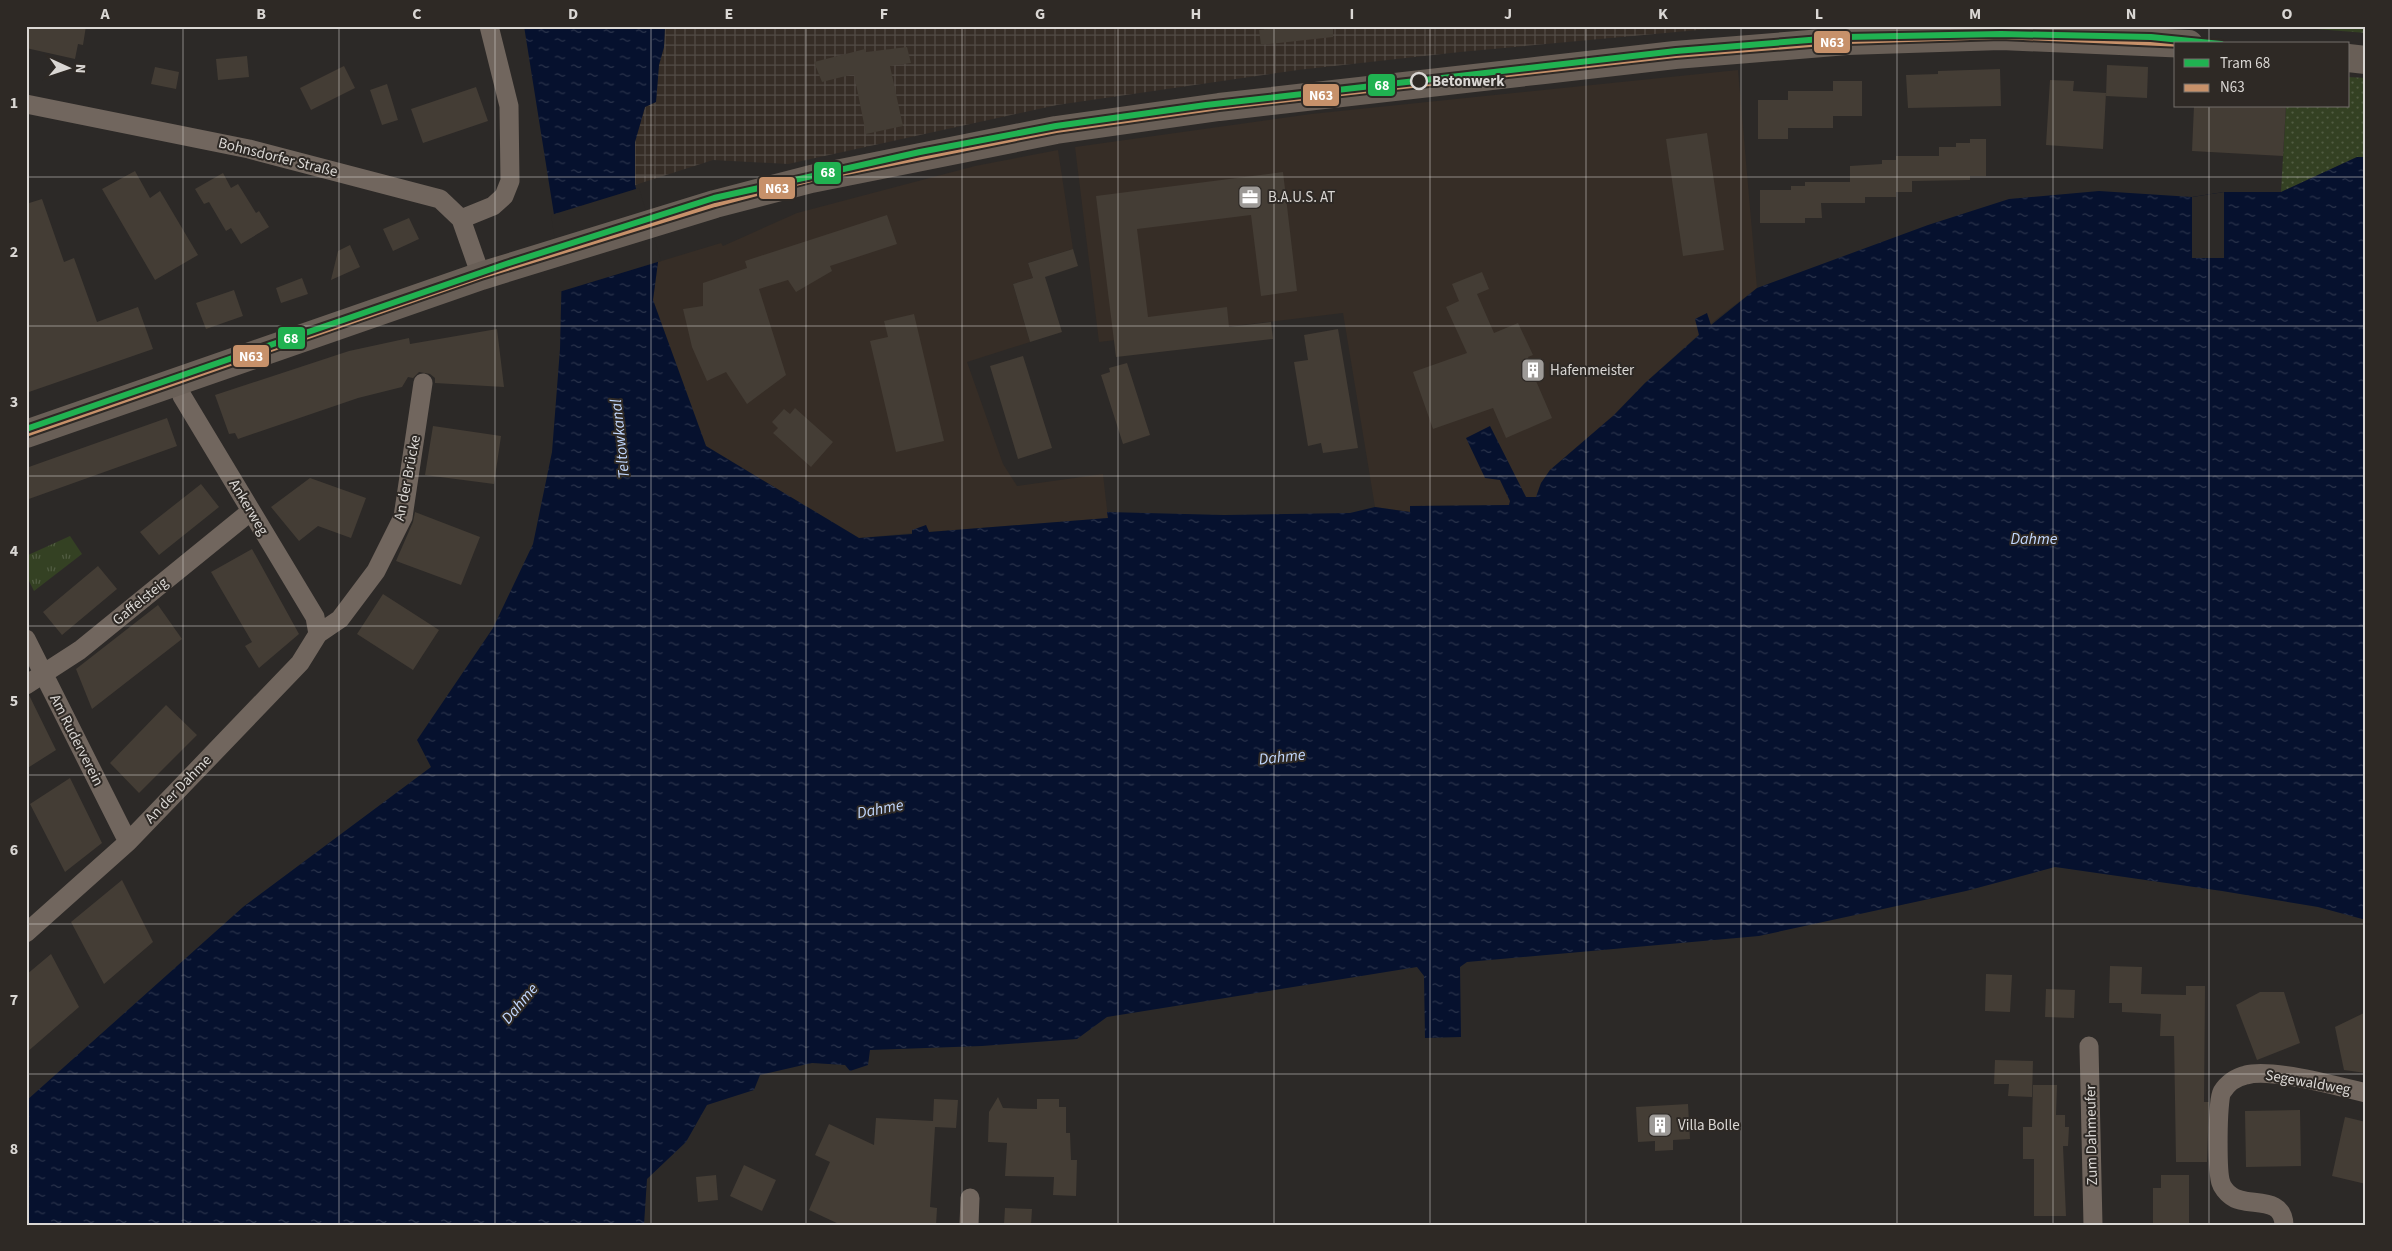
<svg xmlns="http://www.w3.org/2000/svg" width="2392" height="1251" font-family="'Source Sans 3',sans-serif">
  <style>
    .built { fill: #362d26 }
    .industrial { fill: url(#industrial-grid) }
    .grass { fill: url(#grass-tufts) }
    .garden { fill: url(#garden-dots) }
    .water { fill: url(#water-ripples) }
    .pier { fill: #2c2927 }
    .building { fill: #443d35 }
    .lines { fill: none; stroke-linecap: round; stroke-linejoin: round }
    .street { stroke: #71665e; stroke-width: 19 }
    .secondary { stroke: #695f57; stroke-width: 28 }
    .bus-1-casing { stroke: #2e2925; stroke-width: 10 }
    .bus-1 { stroke: #c7916a; stroke-width: 6 }
    .tram-1-casing { stroke: #2e2925; stroke-width: 10 }
    .tram-1 { stroke: #20b251; stroke-width: 6 }
    .grid { fill: none; stroke: #dad7d4; stroke-width: 1; stroke-opacity: 0.55 }
    .stop-dot { fill: #2e2925; stroke: #dad7d4; stroke-width: 2.5 }
    .labels { text-anchor: middle; stroke-width: 4; stroke-linejoin: round; paint-order: stroke }
    .stop-label { font-size: 15px; font-weight: bold; fill: #dad7d4; stroke: #2e2925; text-anchor: start }
    .street-label { font-size: 15px; fill: #dad7d4; stroke: #2e2925 }
    .poi-label { font-size: 15px; fill: #dad7d4; stroke: #2e2925; text-anchor: start }
    .water-label { font-size: 16px; font-style: italic; fill: #c2d8ff; stroke: #2e2925 }
    .line-badge { stroke: #2e2925; stroke-width: 2 }
    .badge-label { font-size: 14px; text-anchor: middle; font-weight: bold; fill: #fff }
    .neatline { fill: none; stroke: #dad7d4; stroke-width: 2 }
    .grid-label { font-size: 16px; text-anchor: middle; font-weight: bold; fill: #dad7d4 }
  </style>
  <defs>
    <pattern id="industrial-grid" width="8" height="8" patternUnits="userSpaceOnUse" patternTransform="scale(1.25)"><rect width="8" height="8" fill="#362d26"/><path d="M0 4h8M4 0v8" fill="none" stroke="#524b45"/></pattern>
    <pattern id="grass-tufts" width="24" height="20" patternUnits="userSpaceOnUse" patternTransform="scale(1.25)"><rect width="24" height="20" fill="#344123"/><path d="M3 7l-1-3M5 7V3M7 7l1-3M15 17l-1-3M17 17v-4M19 17l1-3" fill="none" stroke="#515c42"/></pattern>
    <pattern id="garden-dots" width="8" height="8" patternUnits="userSpaceOnUse" patternTransform="scale(1.25)"><rect width="8" height="8" fill="#344123"/><path d="M2 2h.1M6 6h.1" fill="none" stroke="#515c42" stroke-width="1.8" stroke-linecap="round"/></pattern>
    <pattern id="water-ripples" width="26" height="14" patternUnits="userSpaceOnUse" patternTransform="scale(1.25)"><rect width="26" height="14" fill="#06112e"/><path d="M2 4q2-2 4 0t4 0M15 11q2-2 4 0t4 0" fill="none" stroke="#2a334b"/></pattern>
  </defs>
  <rect width="100%" height="100%" fill="#2c2927"/>
  <path class="built" d="M1738 70 1757 288 1714 321 1645 383 1614 415 1550 470 1541 483 1536 497H1526L1500 480 1510 501V505L1410 506V512L1375 507 1343 313 1099 342 1075 147 1311 114Z
    M1058 150 1073 249 1028 263 1033 278 1013 284 1030 342 967 362 1003 464 1017 486 1103 474 1108 518 929 532 926 525 913 533 859 538 706 446 653 300 658 262 721 243 723 246 797 213 975 166Z"/>
  <path class="industrial" d="M665 26H1793L1720 28 1460 52 1298 70 1057 105 788 164 713 160 635 185V142L645 107 656 102 659 65 664 47Z"/>
  <path class="grass" d="M70 536 82 554 34 591 26 575V556Z"/>
  <path class="garden" d="M2279 26H2366V33Z
    M2348 77 2366 78V157H2357L2281 192 2286 106H2348Z"/>
  <path class="water" d="M524 26H665L664 47 659 65 656 102 645 107 635 142V185L658 262 653 300 706 446 859 538 912 534V530L926 525 929 532 1108 518 1107 512 1224 515 1350 513 1375 507 1410 512V506L1509 505 1510 501 1500 480 1485 478 1466 438 1490 426 1526 497H1536L1541 483 1550 470 1614 415 1645 383 1699 335 1695 319 1707 313 1711 325 1757 288 1928 225 2009 199 2099 191 2192 197 2224 192H2281L2357 157H2366V920L2318 907 2222 891 2055 867 1966 891 1759 936 1467 962 1460 967 1461 1037 1425 1038 1424 976 1417 967 1107 1017 1077 1039 982 1046 870 1050 868 1065 850 1071 845 1065 812 1063 760 1075 754 1090 707 1105 686 1142 647 1179 644 1225H26V1101L243 907 431 767 417 740 493 628 533 544 552 452 560 349 562 265Z"/>
  <path class="pier" d="M639 188 661 261 559 292V266L551 215Z
    M2224 192V258H2192V197Z"/>
  <path class="building" d="M26 26H86L83 45 78 44 75 59 26 48Z
    M1291 26H1333V37L1261 45 1259 30Z
    M907 47 911 63 890 66 903 126 866 134 854 74 822 82 814 62 865 49 866 52Z
    M247 56 249 77 218 80 216 59Z
    M2107 65 2148 67 2147 98 2106 96Z
    M344 66 355 88 311 110 300 88Z
    M155 67 179 72 176 89 151 84Z
    M2000 69 2001 106 1908 108 1906 75 1938 74V71Z
    M2050 80 2074 81 2073 91 2106 93 2103 149 2046 145Z
    M1833 81H1862V116H1833V128H1788V139H1758V100H1788V91H1833Z
    M387 84 398 120 382 125 370 90Z
    M476 87 488 121 423 143 411 109Z
    M2194 106H2286L2283 156 2192 151Z
    M1707 133 1724 250 1683 256 1666 139Z
    M1970 139H1986V176H1970V180L1912 181V192H1896V197H1865V203H1821L1822 218H1805V223H1760V190H1791V186H1805V182H1850V166L1882 164V160H1896V156H1939V147H1956V143H1970Z
    M135 171 150 198 160 191 198 255 155 280 102 189Z
    M1283 172 1297 291 1261 296 1251 215 1137 229 1148 317 1227 307 1229 327 1271 322 1273 339 1116 357 1096 196Z
    M223 173 231 188 238 184 256 213 259 211 269 227 241 244 231 228 226 231 209 202 204 204 195 189Z
    M42 199 64 262 74 258 97 322 138 307 153 349 26 393V204Z
    M887 215 897 244 830 266 832 271 796 292 788 280 759 289 786 375 747 404 726 372 707 381 692 347 683 309 703 306V283L747 268 745 261Z
    M409 218 419 239 393 251 383 229Z
    M350 245 360 267 331 280 338 251Z
    M1073 249 1078 266 1045 277 1062 332 1030 342 1013 284 1033 278 1028 263Z
    M1482 272 1489 289 1477 294 1494 333 1518 323 1533 355 1528 357 1535 373 1533 374 1552 418 1506 438 1493 408 1433 429 1413 372 1467 353 1446 307 1459 301 1452 284Z
    M302 278 308 294 281 303 276 288Z
    M234 290 243 316 206 329 196 303Z
    M914 314 944 441 896 452 870 341 888 337 884 321Z
    M497 329 504 387 435 383V378L430 374 419 372 413 378 408 377 402 387 358 398 238 439 235 433 229 434 215 395 349 351 409 338 410 344Z
    M1338 329 1358 448 1323 453 1321 443 1308 446 1294 362 1308 360 1304 335Z
    M1023 356 1052 448 1018 459 990 366Z
    M1127 363 1150 435 1123 444 1101 375 1110 372 1109 368Z
    M795 408 833 442 811 467 773 433 778 428 772 422 784 409 790 414Z
    M167 418 177 446 26 500V468Z
    M433 426 501 436 494 484 425 475Z
    M310 478 366 498 351 538 318 526 299 541 271 507Z
    M201 484 219 507 159 555 140 532Z
    M415 512 480 537 461 585 396 561 413 522Z
    M252 549 299 634 259 668 245 646 252 642 211 572Z
    M98 566 117 589 62 635 43 612Z
    M383 594 439 630 413 670 357 634Z
    M158 605 182 639 92 709 76 669Z
    M29 695 56 750 26 769V696Z
    M166 705 197 735 139 793 110 763Z
    M70 778 102 843 65 872 30 804Z
    M122 880 153 942 104 984 71 922Z
    M51 954 79 1007 26 1053V975Z
    M2110 966 2142 967 2141 994 2186 995V986H2205L2204 1102H2209L2207 1162H2176L2174 1036H2160L2161 1014 2122 1012V1003H2109Z
    M1986 974 2012 975 2010 1012 1985 1011Z
    M2046 989 2075 990 2074 1018 2045 1017Z
    M2260 992H2284L2300 1043 2257 1060 2236 1005Z
    M2366 1012V1073L2344 1070 2335 1027Z
    M1995 1060 2033 1061 2032 1097 2008 1096 2009 1084H1994Z
    M2033 1085H2057L2056 1115H2065V1127H2069L2068 1146H2063L2066 1216H2034V1159H2023V1127H2032Z
    M998 1097 1003 1108 1037 1109V1099H1059V1107H1066V1133H1070L1071 1160H1077L1076 1196 1053 1195 1054 1177 1005 1176 1007 1143 988 1142 989 1112Z
    M934 1099 958 1100 956 1128 935 1127 930 1207 937 1208 936 1225H841L809 1210 830 1162 815 1155 829 1124 874 1145 876 1118 933 1121Z
    M1688 1104 1690 1139 1673 1140V1150L1655 1151V1141L1638 1142 1636 1107Z
    M2300 1110 2301 1166 2246 1167 2245 1111Z
    M2345 1117 2366 1122V1184L2332 1176Z
    M744 1165 776 1180 762 1211 730 1196Z
    M716 1175 718 1200 698 1202 696 1177Z
    M2161 1175H2189V1225H2153V1188H2161Z
    M1005 1208 1032 1209 1031 1225H1004Z"/>
  <g class="lines">
    <path class="street" d="M26 104 249 149 440 199 461 219 481 276
      M461 219 493 206 504 196 510 181 509 106 489 26
      M177 381 182 396 315 617 318 634
      M26 639 128 842
      M26 685 80 650 251 511
      M26 933 128 842 300 663 318 634 340 619 376 571 403 517 423 383
      M2089 1046 2093 1225
      M969 1225 970 1198
      M2284 1225C2283 1193 2245 1209 2230 1195 2227 1193 2222 1187 2221 1183 2217 1173 2217 1101 2222 1092 2227 1084 2236 1077 2246 1075 2271 1068 2338 1086 2366 1093"/>
    <path class="secondary" d="M2348 58 2366 60
      M26 434 481 276 715 204 811 179 1056 130 1219 107 1544 70 1675 55 1847 41 2001 36 2189 44"/>
    <g class="bus-1-casing">
      <path id="bus-1" d="M26 434 481 276 715 204 811 179 1056 130 1219 107 1675 55 1847 41 2001 36 2183 44"/>
    </g>
    <use href="#bus-1" class="bus-1"/>
    <g class="tram-1-casing">
      <path id="tram-1" d="M26 429 506 264 714 198 920 152 1056 126 1206 105 1676 51 1846 37 2001 34 2151 37 2221 44"/>
    </g>
    <use href="#tram-1" class="tram-1"/>
  </g>
  <path class="grid" d="M183 26V1225M339 26V1225M495 26V1225M651 26V1225M806 26V1225M962 26V1225M1118 26V1225M1274 26V1225M1430 26V1225M1586 26V1225M1741 26V1225M1897 26V1225M2053 26V1225M2209 26V44M2209 106V1225M26 177H2366M26 326H2366M26 476H2366M26 626H2366M26 775H2366M26 924H2366M26 1074H2366"/>
  <defs>
    <g id="office-square" transform="scale(1.25)"><rect x="-9" y="-9" width="18" height="18" rx="4" fill="#9d9a97" stroke="#2e2925"/><path d="M-6-3h4V-5.5h4V-3h4V5H-6ZM-1-4.5V-3h2v-1.5ZM-6 0V1H6V0Z" fill="#fff"/></g>
    <g id="building-square" transform="scale(1.25)"><rect x="-9" y="-9" width="18" height="18" rx="4" fill="#9d9a97" stroke="#2e2925"/><path d="M-4-6H4V6H1V3H-1V6H-4ZM-2.5-4.3h1.7v1.8h-1.7ZM.8-4.3h1.7v1.8H.8ZM-2.5-1h1.7V.8h-1.7ZM.8-1h1.7V.8H.8Z" fill="#fff"/></g>
  </defs>
  <g fill-rule="evenodd">
    <use href="#office-square" x="1250" y="197"/>
    <use href="#building-square" x="1533" y="370"/>
    <use href="#building-square" x="1660" y="1125"/>
  </g>
  <circle class="stop-dot" cx="1419" cy="81" r="8"/>
  <g class="labels">
    <g class="stop-label">
      <text x="1432" y="86">Betonwerk</text>
    </g>
    <g class="street-label">
      <text transform="translate(278 157) rotate(14)" y="5">Bohnsdorfer Straße</text>
      <text transform="translate(407 478) rotate(-79)" y="5">An der Brücke</text>
      <text transform="translate(249 507) rotate(59)" y="5">Ankerweg</text>
      <text transform="translate(140 601) rotate(-39)" y="5">Gaffelsteig</text>
      <text transform="translate(77 740) rotate(63)" y="5">Am Ruderverein</text>
      <text transform="translate(178 789) rotate(-46)" y="5">An der Dahme</text>
      <text transform="translate(2308 1082) rotate(10)" y="5">Segewaldweg</text>
      <text transform="translate(2091 1135) rotate(-91)" y="5">Zum Dahmeufer</text>
    </g>
    <g class="poi-label">
      <text x="1268" y="202">B.A.U.S. AT</text>
      <text x="1550" y="375">Hafenmeister</text>
      <text x="1678" y="1130">Villa Bolle</text>
    </g>
    <g class="water-label">
      <text transform="translate(619 439) rotate(-96)" y="6">Teltowkanal</text>
      <text x="2034" y="544">Dahme</text>
      <text transform="translate(1282 756) rotate(-6)" y="6">Dahme</text>
      <text transform="translate(880 808) rotate(-11)" y="6">Dahme</text>
      <text transform="translate(519 1003) rotate(-50)" y="6">Dahme</text>
    </g>
  </g>
  <g class="line-badge">
    <rect x="1813" y="30" width="38" height="24" rx="5" fill="#c7916a"/>
    <rect x="1367" y="73" width="29" height="24" rx="5" fill="#20b251"/>
    <rect x="1302" y="83" width="38" height="24" rx="5" fill="#c7916a"/>
    <rect x="813" y="161" width="29" height="24" rx="5" fill="#20b251"/>
    <rect x="758" y="176" width="38" height="24" rx="5" fill="#c7916a"/>
    <rect x="277" y="326" width="29" height="24" rx="5" fill="#20b251"/>
    <rect x="232" y="344" width="38" height="24" rx="5" fill="#c7916a"/>
  </g>
  <g class="badge-label">
    <text x="1832" y="47">N63</text>
    <text x="1382" y="90">68</text>
    <text x="1321" y="100">N63</text>
    <text x="828" y="177">68</text>
    <text x="777" y="193">N63</text>
    <text x="291" y="343">68</text>
    <text x="251" y="361">N63</text>
  </g>
  <rect width="2392" height="1251" fill="none" stroke="#2e2925" stroke-width="55"/>
  <rect x="2174" y="42" width="175" height="65" fill="#2e2925" stroke="#736f6b"/>
  <rect x="2184" y="59" width="25" height="8" fill="#20b251" stroke="#736f6b"/>
  <text x="2220" y="68" font-size="15" fill="#dad7d4">Tram 68</text>
  <rect x="2184" y="84" width="25" height="8" fill="#c7916a" stroke="#736f6b"/>
  <text x="2220" y="92" font-size="15" fill="#dad7d4">N63</text>
  <g transform="translate(68 68) rotate(93)" stroke="#2e2925" stroke-width="4" paint-order="stroke">
  <path d="M0-4L9 19L0 12L-9 19Z" fill="#dad7d4"/>
  <text y="-8" font-size="14" font-weight="bold" text-anchor="middle" fill="#dad7d4">N</text>
  </g>
  <rect x="28" y="28" width="2336" height="1196" class="neatline"/>
  <g class="grid-label">
    <text x="105" y="19">A</text>
    <text x="261" y="19">B</text>
    <text x="417" y="19">C</text>
    <text x="573" y="19">D</text>
    <text x="729" y="19">E</text>
    <text x="884" y="19">F</text>
    <text x="1040" y="19">G</text>
    <text x="1196" y="19">H</text>
    <text x="1352" y="19">I</text>
    <text x="1508" y="19">J</text>
    <text x="1663" y="19">K</text>
    <text x="1819" y="19">L</text>
    <text x="1975" y="19">M</text>
    <text x="2131" y="19">N</text>
    <text x="2287" y="19">O</text>
    <text x="14" y="108">1</text>
    <text x="14" y="257">2</text>
    <text x="14" y="407">3</text>
    <text x="14" y="556">4</text>
    <text x="14" y="706">5</text>
    <text x="14" y="855">6</text>
    <text x="14" y="1005">7</text>
    <text x="14" y="1154">8</text>
  </g>
</svg>
